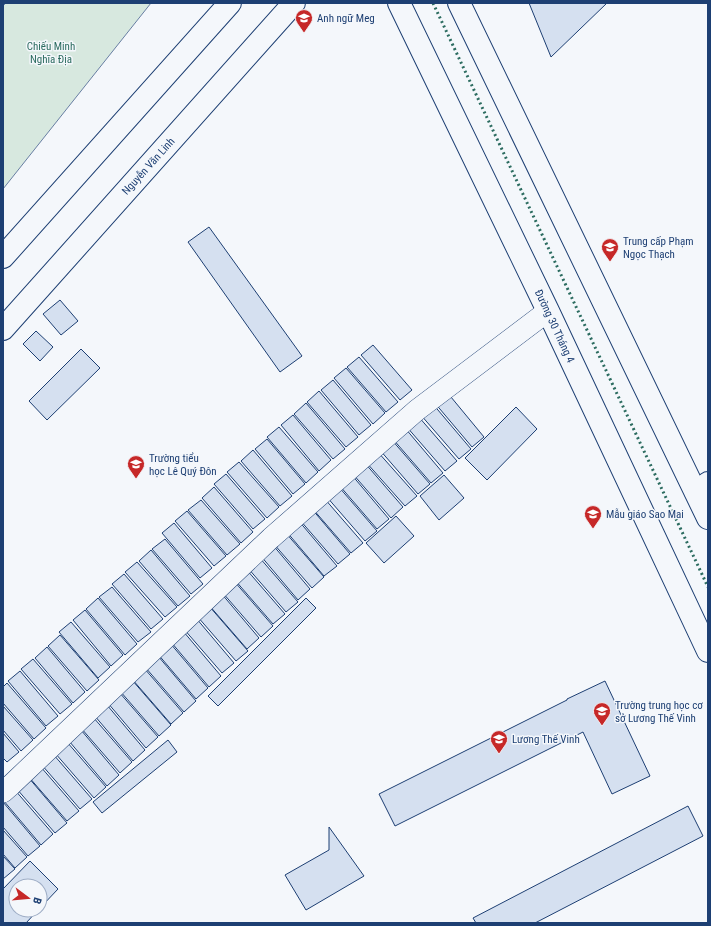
<svg xmlns="http://www.w3.org/2000/svg" width="711" height="926" font-family="'Roboto Condensed',sans-serif">
  <style>
    .green { fill: #d7e8df; stroke: #687fa3 }
    .building { fill: #d5e0f0; stroke: #1d3f73 }
    .lines { fill: none; stroke-linecap: round; stroke-linejoin: round }
    .minor-casing { stroke: #1d3f73; stroke-width: 22 }
    .tertiary-casing { stroke: #1d3f73; stroke-width: 24 }
    .primary-casing { stroke: #1d3f73; stroke-width: 24 }
    .trunk-casing { stroke: #1d3f73; stroke-width: 24 }
    .minor { stroke: #f4f7fb; stroke-width: 21 }
    .tertiary { stroke: #f4f7fb; stroke-width: 22 }
    .primary { stroke: #f4f7fb; stroke-width: 22 }
    .trunk { stroke: #f4f7fb; stroke-width: 22 }
    .hedge { stroke: #2c6c60; stroke-width: 3; stroke-dasharray: 2 3; stroke-linecap: butt }
    .labels { text-anchor: middle; stroke-width: 3; stroke-linejoin: round; paint-order: stroke }
    .poi-label { font-size: 11px; fill: #1d3f73; stroke: #f4f7fb; text-anchor: start }
    .park-label { font-size: 11px; fill: #2c6c60; stroke: #f4f7fb }
    .street-label { font-size: 11px; fill: #1d3f73; stroke: #f4f7fb }
  </style>
  <rect width="100%" height="100%" fill="#f4f7fb"/>
  <path class="green" d="M6 3H151L3 189V6Z"/>
  <path class="building" d="M529 3H607L551 57Z
    M209 227 302 356 280 372 188 242Z
    M60 300 78 321 61 335 43 314Z
    M36 331 53 347 40 361 23 344Z
    M373 345 412 390 400 400 361 355Z
    M81 349 100 368 47 420 29 401Z
    M359 357 398 402 386 412 347 367Z
    M346 368 385 413 373 424 334 378Z
    M333 380 371 425 359 435 321 390Z
    M319 391 358 437 346 447 307 402Z
    M446 391 484 437 472 447 434 402Z
    M306 403 345 449 333 459 294 414Z
    M432 403 471 449 459 459 420 414Z
    M516 407 537 429 487 480 465 458Z
    M293 415 331 460 319 471 281 425Z
    M418 416 457 461 445 471 406 426Z
    M279 427 318 472 306 483 267 437Z
    M405 428 443 473 431 483 392 438Z
    M267 439 305 484 293 494 255 449Z
    M391 439 430 484 418 494 379 449Z
    M253 450 292 496 280 506 241 461Z
    M377 451 417 496 405 506 365 461Z
    M239 462 279 507 267 518 227 472Z
    M364 462 403 507 391 518 352 473Z
    M226 474 265 519 253 529 214 484Z
    M351 474 389 519 377 529 339 485Z
    M444 475 464 498 439 520 420 496Z
    M338 486 377 531 365 541 326 496Z
    M214 487 253 532 241 543 202 498Z
    M324 498 363 543 351 553 312 508Z
    M201 500 240 544 227 555 188 510Z
    M311 508 350 554 338 564 299 519Z
    M187 511 226 556 214 566 175 521Z
    M396 516 414 536 384 563 366 543Z
    M298 520 337 566 324 576 286 531Z
    M174 523 212 568 200 578 162 533Z
    M285 532 324 577 312 588 273 543Z
    M165 539 203 584 191 594 152 549Z
    M272 544 310 589 298 600 260 555Z
    M151 550 190 596 178 606 139 561Z
    M259 557 298 602 286 612 247 567Z
    M137 562 177 607 165 617 125 572Z
    M246 569 285 614 273 624 234 579Z
    M124 574 163 619 151 629 112 584Z
    M234 581 273 626 261 637 222 592Z
    M112 587 151 632 138 642 99 597Z
    M221 593 259 638 247 649 208 604Z
    M98 598 137 644 125 655 86 609Z
    M306 598 316 608 218 706 208 696Z
    M209 606 248 651 236 661 197 616Z
    M85 610 123 655 111 666 73 620Z
    M196 618 234 663 222 673 183 628Z
    M71 622 110 667 98 678 59 632Z
    M183 631 221 676 209 687 171 642Z
    M60 635 99 680 87 691 48 646Z
    M170 643 208 688 196 699 157 653Z
    M47 647 85 692 73 703 35 658Z
    M158 656 196 701 184 712 145 667Z
    M33 659 72 704 60 714 21 669Z
    M144 668 183 713 171 724 132 679Z
    M20 671 58 716 46 726 8 681Z
    M132 680 171 725 159 736 120 691Z
    M605 681 650 776 612 794 583 732 395 826 379 794 567 700V699Z
    M7 683 46 728 34 739 3 703V687Z
    M119 692 158 737 146 748 107 702Z
    M107 705 145 750 133 761 94 715Z
    M3 706 33 740 21 751 3 730Z
    M93 717 132 762 120 773 81 728Z
    M81 730 119 775 107 786 69 741Z
    M3 733 19 752 7 762 3 758Z
    M168 740 177 752 102 813 93 802Z
    M67 742 106 787 94 798 55 753Z
    M53 754 92 799 80 809 41 764Z
    M40 766 79 811 67 821 28 776Z
    M28 777 67 823 55 833 16 788Z
    M14 789 53 834 41 845 3 800Z
    M3 802 40 846 28 856 3 827Z
    M688 806 703 836 535 923H476L473 918Z
    M329 827 364 876 306 910 285 875 329 850Z
    M3 830 27 857 15 868 3 854Z
    M3 856 15 869 3 879Z
    M30 861 58 889 40 908V886H16V910H38L26 923H3V889Z"/>
  <g class="lines">
    <g class="minor-casing">
      <path id="minor" d="M3 792 11 785 271 538 417 410 548 311"/>
    </g>
    <g class="tertiary-casing">
      <path id="tertiary" d="M696 492 708 483"/>
    </g>
    <g class="primary-casing">
      <path id="primary" d="M399 3 548 311 708 651
        M459 3 708 518"/>
    </g>
    <g class="trunk-casing">
      <path id="trunk" d="M3 257 230 3
        M3 329 294 3"/>
    </g>
    <use href="#minor" class="minor"/>
    <use href="#tertiary" class="tertiary"/>
    <use href="#primary" class="primary"/>
    <use href="#trunk" class="trunk"/>
    <path class="hedge" d="M433 3 708 587"/>
  </g>
  <defs>
    <g id="school-pin" transform="scale(0.9)"><path d="M0 17L-7.5 6A9.5 9.5 0 1 1 7.5 6Z" fill="#c62828" stroke="#f4f7fb"/><path d="M0-5L7-2L0 1L-7-2ZM-4 1L0 2.5L4 1V4Q0 6-4 4Z" fill="#fff"/></g>
  </defs>
  <g fill-rule="evenodd">
    <use href="#school-pin" x="304" y="18"/>
    <use href="#school-pin" x="610" y="247"/>
    <use href="#school-pin" x="136" y="464"/>
    <use href="#school-pin" x="593" y="514"/>
    <use href="#school-pin" x="602" y="711"/>
    <use href="#school-pin" x="499" y="739"/>
  </g>
  <g class="labels">
    <g class="poi-label">
      <text x="317" y="22">Anh ngữ Meg</text>
      <text x="623" y="245">Trung cấp Phạm<tspan x="623" dy="13">Ngọc Thạch</tspan></text>
      <text x="149" y="462">Trường tiểu<tspan x="149" dy="13">học Lê Quý Đôn</tspan></text>
      <text x="606" y="518">Mẫu giáo Sao Mai</text>
      <text x="615" y="709">Trường trung học cơ<tspan x="615" dy="13">sở Lương Thế Vinh</tspan></text>
      <text x="512" y="743">Lương Thế Vinh</text>
    </g>
    <g class="park-label">
      <text x="51" y="50">Chiếu Minh<tspan x="51" dy="13">Nghĩa Địa</tspan></text>
    </g>
    <g class="street-label">
      <text transform="translate(148 166) rotate(-48)" y="4">Nguyễn Văn Linh</text>
      <text transform="translate(555 326) rotate(65)" y="4">Đường 30 Tháng 4</text>
    </g>
  </g>
  <rect width="711" height="926" fill="none" stroke="#1d3f73" stroke-width="8"/>
  <g transform="translate(28 898) rotate(106)"><circle r="19" fill="#f4f7fb" stroke="#9eadc5"/>
  <path d="M0-3L7 15L0 10L-7 15Z" fill="#c62828"/>
  <text y="-6" font-size="11" font-weight="bold" text-anchor="middle" fill="#1d3f73">B</text>
  </g>
</svg>
